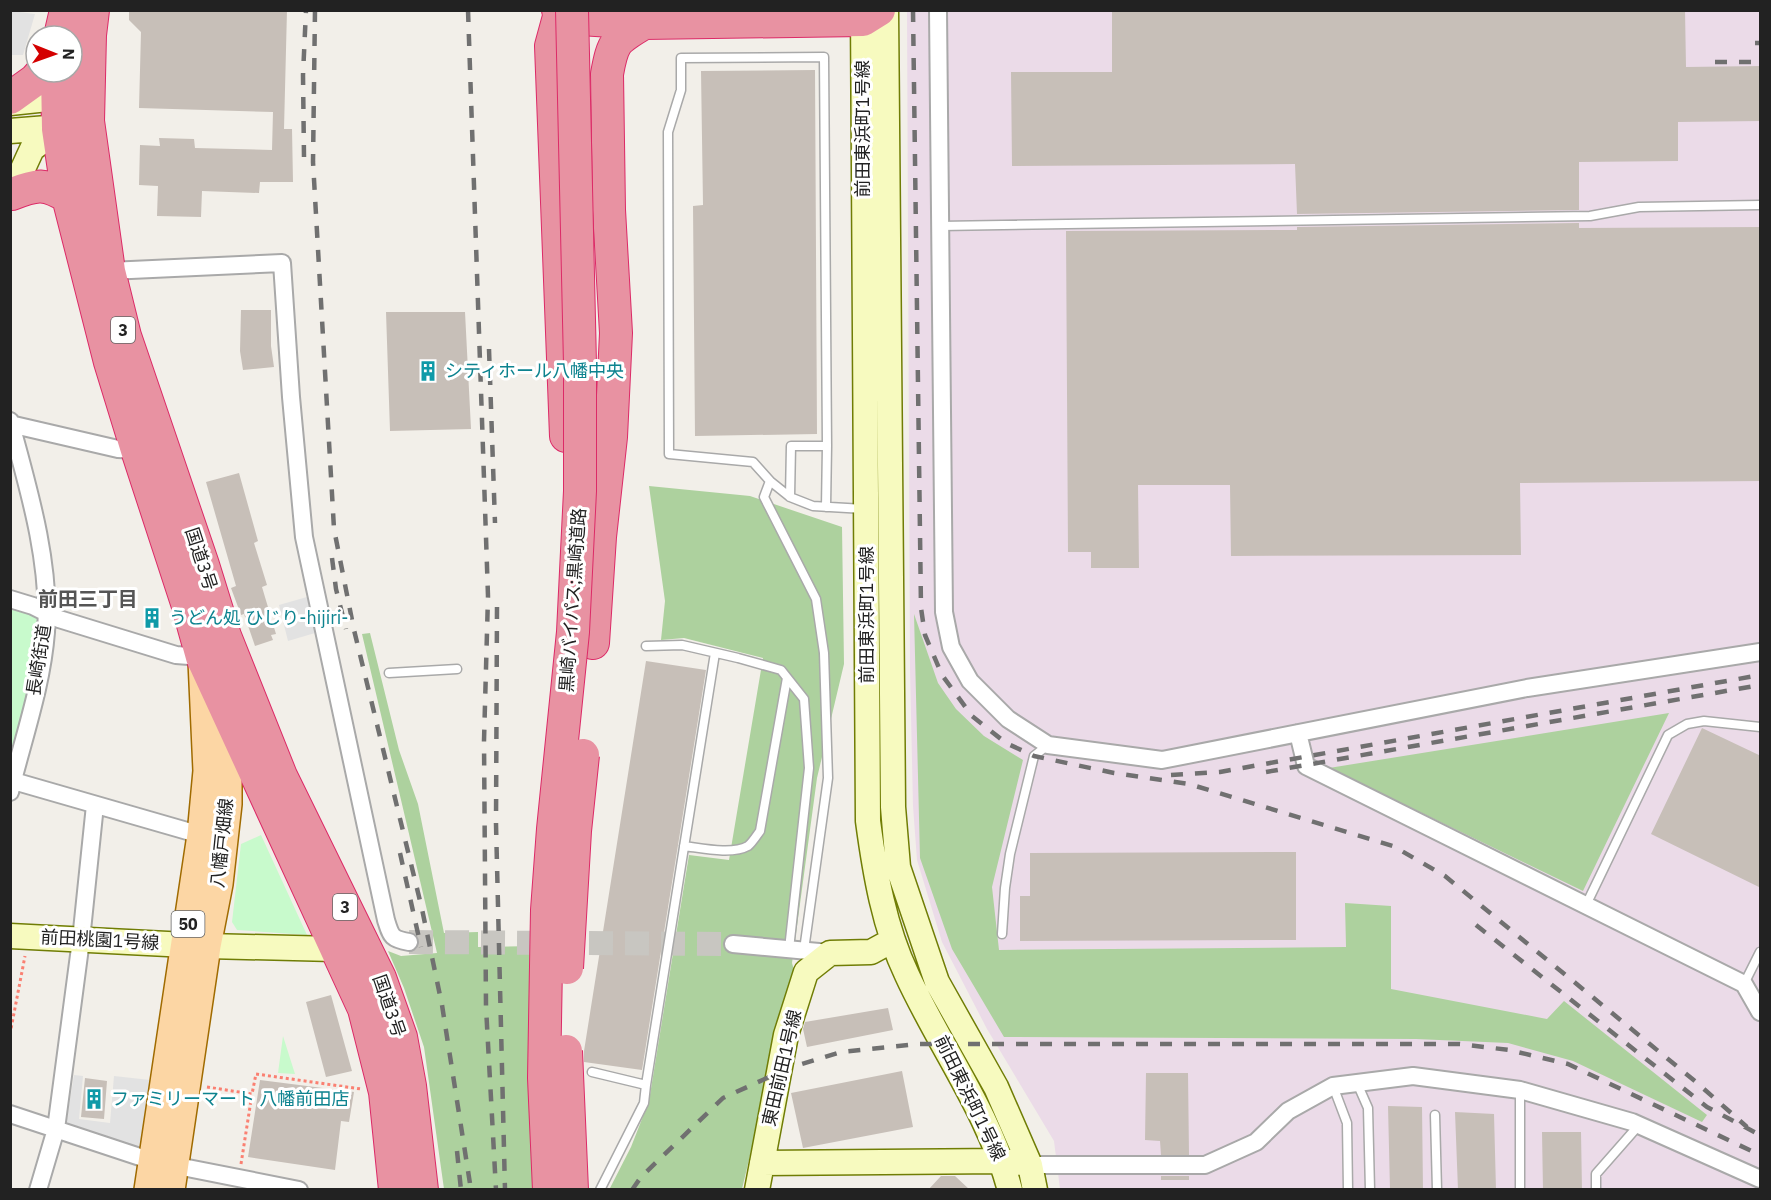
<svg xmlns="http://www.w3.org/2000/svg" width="1771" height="1200" font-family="'IBM Plex Sans','Noto Sans JP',sans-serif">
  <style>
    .industrial { fill: #ebdbe8 }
    .forest { fill: #add19e }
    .park { fill: #c8facc }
    .parking { fill: #e2e2e2 }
    .building { fill: #c7bfb8 }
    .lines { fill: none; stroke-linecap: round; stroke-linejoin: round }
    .secondary-tunnel { stroke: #c8c6c1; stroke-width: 24; stroke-dasharray: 24 12; stroke-linecap: butt }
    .lane-casing { stroke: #a9a9a9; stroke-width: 11 }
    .street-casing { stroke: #a9a9a9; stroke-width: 20 }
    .secondary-casing { stroke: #707d05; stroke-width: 27 }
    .primary-casing { stroke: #a06b00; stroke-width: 30 }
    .highway-casing { stroke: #dc2a67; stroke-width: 34 }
    .path { stroke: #fa8072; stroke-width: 3; stroke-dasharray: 3 3; stroke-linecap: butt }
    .lane { stroke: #fff; stroke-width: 8 }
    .street { stroke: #fff; stroke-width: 16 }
    .secondary { stroke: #f7fabf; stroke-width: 24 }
    .primary { stroke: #fcd6a4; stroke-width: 27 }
    .highway { stroke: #e892a2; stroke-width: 32 }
    .rail { stroke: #707070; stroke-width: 4.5; stroke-dasharray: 12 12; stroke-linecap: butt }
    .highway-bridge-casing { stroke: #dc2a67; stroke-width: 34; stroke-linecap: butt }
    .highway-bridge { stroke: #e892a2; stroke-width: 32 }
    .labels { text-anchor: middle; stroke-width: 6; stroke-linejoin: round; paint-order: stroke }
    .shield { fill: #fff; stroke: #646464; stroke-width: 1.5 }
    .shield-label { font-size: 16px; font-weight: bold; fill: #222 }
    .street-label { font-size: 18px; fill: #222; stroke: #fff }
    .culture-label { font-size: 18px; fill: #0d838f; stroke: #fff; text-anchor: start }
    .neighbourhood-label { font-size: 20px; font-weight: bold; fill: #555; stroke: #fff }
  </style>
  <rect width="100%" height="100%" fill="#f2efe9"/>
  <path class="industrial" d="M907 11H1760V1189H1060L1054 1141 987 1029 942 942 917 860 913 806 910 669Z"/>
  <path class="forest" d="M649 486 750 496 842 527 844 664 817 778 792 963 794 970 742 1189 609 1190 631 1147 649 1101 689 855 729 860 763 658 684 638 661 640 665 601Z
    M914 614 938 683 956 709 984 736 1023 760 992 887 999 950 1346 947 1345 903 1391 906V989L1547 1019 1564 1001 1707 1115 1702 1122 1573 1061 1508 1043 1416 1039 1004 1037 952 949 920 858Z
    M370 633 399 750 418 804 444 933 478 932V947L533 946 538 1189H444L424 1047 404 988 388 951 401 956 437 953 362 634Z
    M1669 713 1583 891 1329 768Z"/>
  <path class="park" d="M11 605 38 614 35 666 11 765Z
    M261 835 307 935 237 930 232 922 241 844Z
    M283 1036 295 1074 278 1073Z"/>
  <path class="parking" d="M11 11 35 14 23 55H11Z
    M307 597 315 633 288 641 279 605Z
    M74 1075 83 1076 79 1119 110 1123 114 1076 150 1080 141 1150 66 1124Z"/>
  <path class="building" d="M129 10H287L284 129H292L293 182H260L259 193 202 191 201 217 157 216 158 186 139 185 140 145 160 146 159 138 194 139 195 148 272 150 273 112 139 108 141 32 129 20Z
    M1112 10H1685L1686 67 1761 66V121L1678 122V161L1579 162V210L1297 214 1295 164 1012 166 1011 72H1112Z
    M815 70 817 434 695 436 693 206 703 205 701 71Z
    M1579 223V228L1761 227V481L1520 483 1521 555 1231 556 1230 485H1138L1139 568H1091V552H1068L1066 231 1297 230V227Z
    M241 310H271V346L274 367 243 370 240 351Z
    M386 312H465L471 429 390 431Z
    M239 473 258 541 254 543 267 585 262 587 276 634 271 635 273 640 255 646 244 614 241 615 231 588 236 586 206 482Z
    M148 609 160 611 157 626 145 624Z
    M646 661 706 670 642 1070 584 1062V1051Z
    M1702 728 1761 756V888L1651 834Z
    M1296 852V940L1020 941V896H1030V853Z
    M331 995 352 1071 326 1077 306 1002Z
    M888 1008 893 1030 807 1047 803 1029 805 1022Z
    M902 1071 913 1127 803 1148 791 1093Z
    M1146 1073H1188L1189 1155H1161L1160 1141 1145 1140Z
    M85 1078 107 1081 104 1119 81 1117Z
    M260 1080 354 1092 349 1122 341 1121 335 1170 248 1157Z
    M1388 1106 1422 1107 1423 1190H1390Z
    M1455 1112 1494 1114 1496 1190H1458Z
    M1542 1132H1581L1582 1190H1543Z
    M941 1176H955L970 1190H928Z
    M1161 1176H1189V1180H1161Z"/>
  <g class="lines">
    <path class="secondary-tunnel" d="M409 942 733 944"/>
    <g class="lane-casing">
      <path id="lane" d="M940 226 1590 216 1639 207 1760 205
        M770 481 753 462 669 454 668 132 681 90V58L824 57 827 446
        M790 497 791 446H827L826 507
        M646 646 682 645 738 658 781 670 804 699 809 768 789 949
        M389 673 457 669
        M684 846C701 848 732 855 748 846 752 843 757 835 760 831L787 678
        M1586 905 1668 735 1687 724 1704 721 1760 727
        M1002 934 1005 888 1010 854 1034 756 1048 745
        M804 950 828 778 824 653 816 599 764 497 770 481 790 497 813 506 864 509
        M1744 984 1760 952
        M592 1072 646 1085 715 653
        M1357 1083 1368 1108 1370 1190
        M1333 1086 1347 1123 1348 1190
        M1520 1090V1190
        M1435 1115 1437 1190
        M600 1190 644 1103 646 1085
        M1596 1190V1174L1639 1125"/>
    </g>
    <g class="street-casing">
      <path id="street" d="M938 10 944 612 951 647 970 681 1008 719 1048 745 1162 760 1527 688 1760 652
        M109 271 282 263 291 397 304 537 386 920C391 936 391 939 409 942
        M10 421C28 487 51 563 46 632 42 686 23 739 10 792
        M10 424 118 449 137 450
        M10 599 33 606 59 619 176 655 202 657
        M1298 733 1306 766 1744 984 1760 1012
        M10 780 201 835
        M733 944 830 953
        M10 1114 152 1161 299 1190
        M1030 1165H1205L1256 1142 1288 1111 1333 1086 1413 1076 1520 1090 1632 1122 1760 1179
        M38 1190 56 1129 81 940 95 805"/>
    </g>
    <g class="secondary-casing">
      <path id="secondary" d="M863 10 868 821C875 873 884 927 907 975 940 1047 989 1112 1010 1190
        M886 10 893 807 898 867 937 982 996 1087 1030 1165 1035 1190
        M10 103 57 98 74 105
        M10 131 60 127
        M10 197 32 149 58 129
        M10 936 207 946 334 949
        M762 1163 1003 1161 1016 1163
        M757 1190 786 1035 806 972 830 953 871 952 893 940"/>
    </g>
    <g class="primary-casing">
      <path id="primary" d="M148 1190 201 835 207 771 202 661
        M171 1190 207 946 219 884 228 804V716"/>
    </g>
    <g class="highway-casing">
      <path id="highway" d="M93 10 90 35 88 121 109 271 125 336 203 565 225 636 281 776 380 978 401 1037 410 1086 422 1190
        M558 10 560 13 551 46 566 436
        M560 13 580 19 644 23 863 20 879 10
        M60 36 66 10
        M57 72 58 129 68 197 110 362 137 450 187 603 202 657 364 1009 385 1092 395 1190
        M10 98 35 80 42 72
        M12 194C37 184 45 183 68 197
        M593 643 600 537 611 437 616 333 609 210 607 74C613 40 616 40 644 23"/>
    </g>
    <path class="path" d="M10 1034 25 956
      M207 1087 252 1094 256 1074 361 1089
      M241 1164 252 1094"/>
    <use href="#lane" class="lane"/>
    <use href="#street" class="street"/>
    <use href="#secondary" class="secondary"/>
    <use href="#primary" class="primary"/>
    <use href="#highway" class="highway"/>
    <path class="rail" d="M315 10 313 162 334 529 354 630 422 909 442 1005 471 1190
      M468 10 488 596 484 741 486 1007 496 1190
      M913 10 921 608 925 635 942 675 972 716 1006 743 1034 756 1114 773 1189 784 1393 846 1445 876 1696 1082 1747 1127
      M1755 43H1760
      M1715 62H1760
      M304 157 303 75 306 10
      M489 349 495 523
      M332 558 336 589 346 629
      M497 607 496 824 505 1190
      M1266 772 1760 685
      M1171 775 1220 772 1760 675
      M400 853 421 947
      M1476 925 1707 1107 1760 1135
      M457 1151 461 1190
      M632 1190 641 1177 723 1098 789 1068 841 1052 918 1044H1460L1509 1050 1568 1064 1760 1155"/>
    <g class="highway-bridge-casing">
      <path id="highway-bridge" d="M567 968 575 831 583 755
        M566 1051 572 1190
        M549 1190 544 1078 547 910 553 829 573 632 580 491V364L572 10"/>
    </g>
    <use href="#highway-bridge" class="highway-bridge"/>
  </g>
  <defs>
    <g id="building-bare" transform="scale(1.62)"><path d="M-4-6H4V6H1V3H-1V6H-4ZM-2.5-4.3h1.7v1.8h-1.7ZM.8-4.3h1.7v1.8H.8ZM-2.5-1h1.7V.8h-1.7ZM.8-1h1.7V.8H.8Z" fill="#0f9aa8" stroke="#fff" stroke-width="2.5" paint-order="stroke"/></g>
  </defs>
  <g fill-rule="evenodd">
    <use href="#building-bare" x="428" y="371"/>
    <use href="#building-bare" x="152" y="618"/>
    <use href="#building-bare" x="94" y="1099"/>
  </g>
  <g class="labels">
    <g class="shield">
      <rect x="111" y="317" width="24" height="26" rx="4.5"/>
      <rect x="333" y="894" width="24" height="26" rx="4.5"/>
      <rect x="171.5" y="911" width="33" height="26" rx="4.5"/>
    </g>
    <g class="shield-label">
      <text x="123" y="336">3</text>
      <text x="345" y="913">3</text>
      <text x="188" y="930">50</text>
    </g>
    <g class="street-label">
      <text transform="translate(863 129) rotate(-90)" y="6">前田東浜町1号線</text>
      <text transform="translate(201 559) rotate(72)" y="6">国道3号</text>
      <text transform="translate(573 600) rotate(-86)" y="6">黒崎バイパス;黒崎道路</text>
      <text transform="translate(867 615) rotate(-90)" y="6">前田東浜町1号線</text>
      <text transform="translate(39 660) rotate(-81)" y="6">長崎街道</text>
      <text transform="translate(222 843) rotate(-84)" y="6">八幡戸畑線</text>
      <text transform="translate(100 940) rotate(3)" y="6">前田桃園1号線</text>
      <text transform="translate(389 1006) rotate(71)" y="6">国道3号</text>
      <text transform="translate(782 1068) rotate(-77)" y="6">東田前田1号線</text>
      <text transform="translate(970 1098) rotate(64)" y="6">前田東浜町1号線</text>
    </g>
    <g class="culture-label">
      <text x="445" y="377">シティホール八幡中央</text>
      <text x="169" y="624">うどん処 ひじり-hijiri-</text>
      <text x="111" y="1105">ファミリーマート 八幡前田店</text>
    </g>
    <g class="neighbourhood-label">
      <text x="88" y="606">前田三丁目</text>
    </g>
  </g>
  <rect width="1771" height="1200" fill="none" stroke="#222222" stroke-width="24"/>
  <g transform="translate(54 54) rotate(91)"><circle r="28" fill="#ffffff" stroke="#a7a7a7" stroke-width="1.5"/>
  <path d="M0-4.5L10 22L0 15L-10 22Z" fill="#d40000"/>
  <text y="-9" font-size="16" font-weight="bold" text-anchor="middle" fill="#222222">N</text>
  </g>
</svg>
